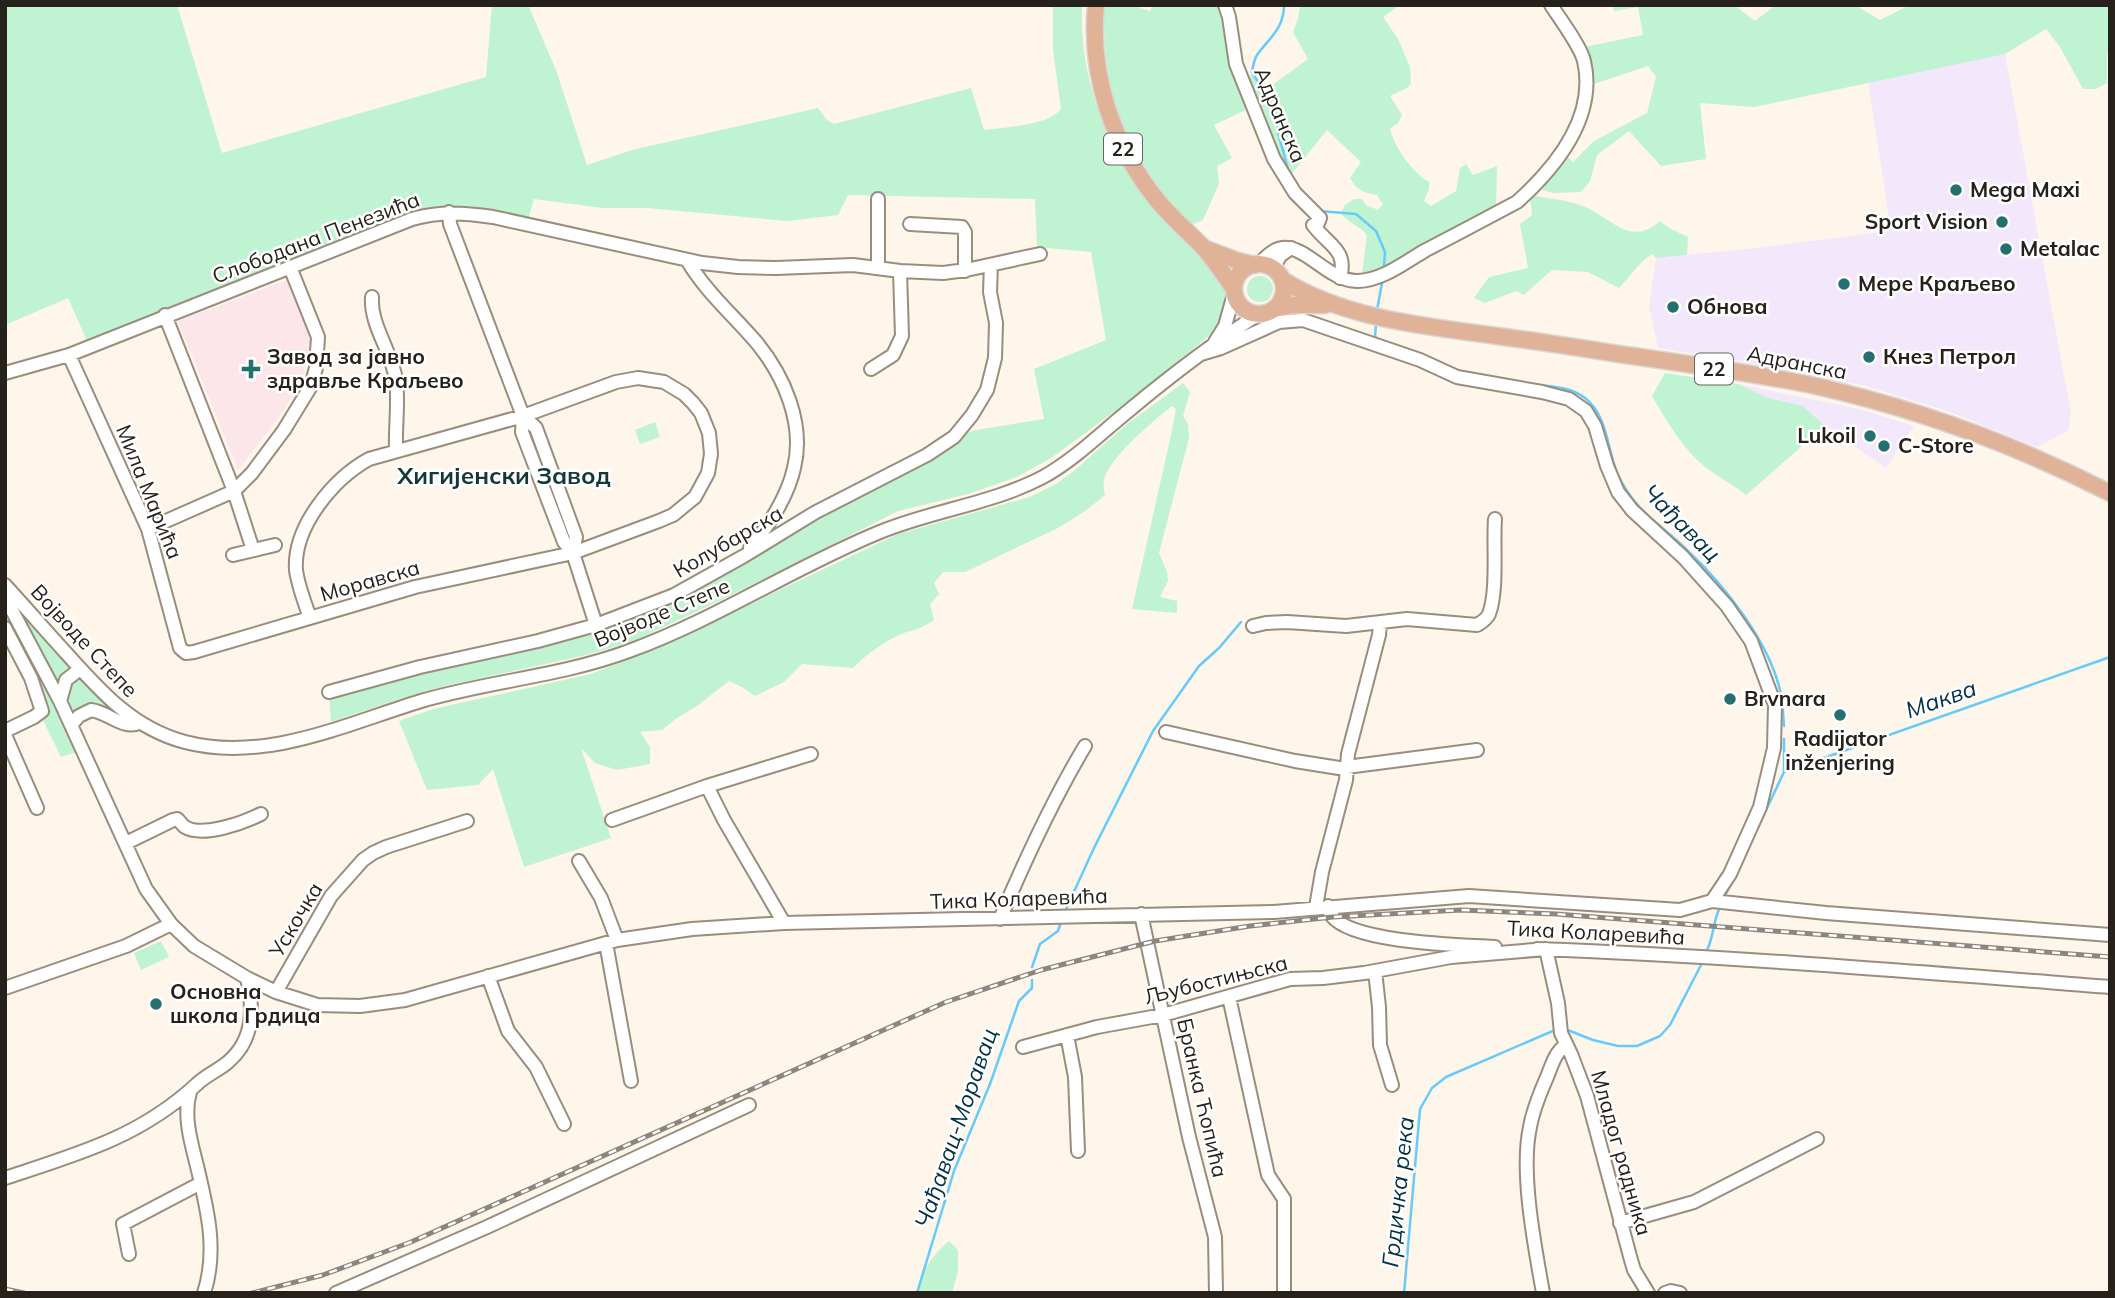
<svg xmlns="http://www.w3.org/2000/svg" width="2115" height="1298" font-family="Mulish,sans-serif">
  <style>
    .commercial { fill: #f3e7fc }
    .medical { fill: #fce6ea }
    .green { fill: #c0f3d1 }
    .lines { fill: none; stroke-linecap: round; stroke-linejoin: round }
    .stream { stroke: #65cbfc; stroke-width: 2.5 }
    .minor-casing { stroke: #9a8d7d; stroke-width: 16 }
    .major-casing { stroke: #d8d7d6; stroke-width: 19 }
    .minor { stroke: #fff; stroke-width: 12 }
    .major { stroke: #e0b399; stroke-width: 16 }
    .rail-casing { stroke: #8c867d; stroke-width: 5 }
    .rail { stroke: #fff; stroke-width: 2.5; stroke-dasharray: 8; stroke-linecap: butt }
    .poi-dot { fill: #246f70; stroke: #fff; stroke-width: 2.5 }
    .labels { text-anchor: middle; stroke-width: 5; stroke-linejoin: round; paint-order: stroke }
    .shield { fill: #fff; stroke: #67645f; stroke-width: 2 }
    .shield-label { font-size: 19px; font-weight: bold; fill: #26211a }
    .street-label { font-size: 21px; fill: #26211a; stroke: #fff }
    .poi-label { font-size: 21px; font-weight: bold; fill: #26211a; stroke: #fff; text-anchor: start }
    .water-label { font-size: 23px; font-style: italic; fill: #023145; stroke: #fff }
    .quarter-label { font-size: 24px; font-weight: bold; fill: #143737; stroke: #fff }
  </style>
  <rect width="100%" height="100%" fill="#fef5eb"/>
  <path class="commercial" d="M2005 54 2071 414 2068 431 2037 447 1950 412 1866 386 1787 369 1658 348 1649 306 1656 258 1757 248 1891 231 1868 81Z
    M1738 384 1859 409 1914 426 1886 468 1825 426 1803 406 1768 398Z"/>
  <path class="medical" d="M287 280 311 338V353L298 386 280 416 238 470 178 321Z"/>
  <path class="green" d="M5 5H177L222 153 486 77 492 5H528L556 70 587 165 632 150 818 108 827 120 834 124 971 88 984 130C1004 127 1048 126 1061 109L1053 50V5H1082C1079 89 1113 163 1168 225 1181 240 1198 251 1212 265 1219 272 1225 282 1231 291L1220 327 1125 404 1051 458 1017 477 968 494 898 511 744 589 632 642 582 656 445 686 402 698 331 722 329 694 538 641 599 634 674 595 954 437 976 430 1044 419 1034 369 1106 340 1091 252 1037 247 1035 199 848 195 838 215 787 221 647 208H603L534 199 526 227 495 220 426 219 91 350 68 298 5 325Z
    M1104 5H1131L1150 11 1153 5H1225L1246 87 1252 72 1264 91 1308 59 1293 32 1298 19 1300 5H1400L1383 17 1398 39 1410 67 1411 84 1407 88 1390 96 1402 115 1398 123 1390 129C1395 148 1412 172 1429 182V189L1424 201 1431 206 1456 191 1460 168 1466 164 1473 175 1497 166 1496 213 1361 281 1367 235C1360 226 1348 223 1341 213L1345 205 1354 199H1362L1366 205 1378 210 1383 204 1377 195C1364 193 1357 190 1350 178L1361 162 1327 130 1290 176 1252 107 1214 125 1232 158 1217 166 1219 184 1203 220 1193 224C1159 199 1125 136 1112 97 1106 79 1106 57 1105 38 1104 27 1102 16 1104 5Z
    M1613 5H1734L1755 21 1776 5H1855L1880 20 1910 5H2110V48L2107 54V83L2096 89H2083L2060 47 2046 29 2005 54 1754 107 1700 103 1706 159 1661 166 1629 131 1597 155 1590 181 1581 192 1553 193 1540 189 1567 157 1573 162 1594 141 1647 113 1656 77 1648 66 1585 87 1579 48 1643 35 1638 7 1614 11Z
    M1536 196C1551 199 1567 200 1580 205 1610 215 1629 249 1660 221L1671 229 1688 237 1687 255 1656 258 1652 254C1639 262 1630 277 1619 288L1588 272 1552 270 1524 295 1516 291 1485 303 1474 298 1489 277 1528 268 1520 224 1532 215 1530 198Z
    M1247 289a13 13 0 1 1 26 0a13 13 0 1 1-26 0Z
    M1665 373 1738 384 1768 398 1803 406 1825 426 1746 495C1733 484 1718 477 1705 467 1683 449 1666 420 1652 396Z
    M1183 383 1190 392 1183 416 1188 424 1189 438 1159 553 1167 572 1168 581 1160 597 1177 601V613L1132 609 1171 435 1176 409 1172 406C1153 421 1111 456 1104 479 1103 483 1104 490 1105 495L1088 509 1058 528 965 572H943L934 583 939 594 930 604 934 620C923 628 917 629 904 633 884 641 868 653 853 668L802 664 784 682 755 696 742 687 729 681 697 706 677 718 662 730 640 732 650 747V764L617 770 595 763 581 748 611 838 524 867 493 769 478 785 427 790 399 721 433 709 591 674 657 648 898 534 1030 497 1056 484 1074 471 1127 424Z
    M655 422 660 437 640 444 635 430Z
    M5 585 139 723 101 712 71 725 83 750 61 757 40 714 5 628Z
    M161 941 169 957 141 970 134 953Z
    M949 1241 958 1250V1271L952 1293H917C924 1268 930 1258 949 1241Z"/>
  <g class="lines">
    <path class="stream" d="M1284 5C1284 29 1269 38 1257 55 1254 60 1253 66 1252 72L1274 108 1279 136 1289 173
      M1319 211 1356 214 1376 231 1385 252 1384 266
      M1377 310 1382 283
      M1376 324 1375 337 1382 341
      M1392 344 1422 354
      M1529 384C1547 386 1570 386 1585 398 1608 416 1607 450 1618 475 1621 482 1625 488 1629 494 1643 515 1668 531 1686 549 1724 585 1771 643 1781 695 1783 705 1783 716 1784 726
      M1784 772 2110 657
      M1759 825 1784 772V739
      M1724 898 1732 882
      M1066 909 1094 848 1153 731 1199 666 1219 648 1241 622
      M1707 950C1714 936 1713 921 1720 907
      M1032 967 1040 944 1058 931 1060 925
      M1565 1029 1593 1040 1618 1046H1637L1660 1036 1670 1025 1701 965
      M917 1293 954 1171 990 1084 1019 1001 1032 988V980
      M1404 1293 1420 1109 1432 1088 1446 1077 1555 1030"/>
    <g class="minor-casing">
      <path id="minor" d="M1225 5 1229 17 1236 64 1274 159 1295 193 1320 218 1318 223 1313 225C1329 246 1348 250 1340 278
        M449 212 450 224 523 416 522 432 564 542 573 553 596 625
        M910 224 962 227 965 232V271
        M687 260C705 291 734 316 757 343 784 376 805 424 794 468 788 496 768 527 750 548
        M1260 264C1294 219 1319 282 1358 281 1383 280 1405 262 1426 250 1457 234 1487 218 1517 202 1556 167 1597 117 1584 61 1581 47 1560 19 1551 5
        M878 268V199
        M1273 269 1280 256 1291 248
        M372 297C370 326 392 351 396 380 399 403 395 428 396 451
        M165 315 234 491 253 550
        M1215 342 1225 326 1234 294
        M69 355 148 529 180 648 186 653 194 652 415 587 573 553 659 521 673 515 695 497 708 473 711 454 709 433 701 413 693 403 684 394 664 382 638 378 616 382 523 416 369 459C333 479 293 527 296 570 298 586 305 603 310 618
        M871 369 893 355 902 336 900 271
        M5 373 69 355 412 219C440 211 465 213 493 217L702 263 738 267 776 268 853 265 900 271 943 273 966 270 1040 254
        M523 416 536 428 576 537 573 553
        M148 529 234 491 252 473 284 430 311 386 316 368 318 337 290 267
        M233 555 275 545
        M5 585C26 608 46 631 67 654 101 692 134 729 185 742 265 763 346 724 421 701 489 681 562 676 629 651 717 619 794 567 880 532 933 510 992 504 1043 477 1074 460 1100 434 1127 412 1169 377 1213 343 1259 314
        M5 597 60 701 146 889 171 924 194 946 247 978 276 992 317 1005 360 1006 405 1000 617 940 692 929 784 923 1274 912 1469 896 1680 910 1712 901 1730 874 1760 807 1774 748 1775 705 1751 641 1727 606 1683 557 1632 510 1618 492 1607 466 1595 426 1586 411 1569 399 1542 392 1457 377 1420 360 1303 320 1279 322 1221 348 1201 354
        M1253 626 1266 623 1287 622 1346 626 1407 619 1477 625C1482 622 1486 620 1489 614 1498 590 1493 545 1495 519
        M5 628 31 678 42 711 34 717 5 731
        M329 692 420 667 538 641 596 625 674 595 744 556 816 512 927 455 954 437 972 415 987 390 995 358 996 323 990 292 991 265
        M60 701 66 680 80 669
        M71 725 79 716 91 710C108 712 123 730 139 723
        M1166 732 1295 761 1339 768 1477 750
        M5 735 37 808
        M612 820 707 786
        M126 843 173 820 177 819C180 821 182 825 185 827 203 838 245 822 261 814
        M579 861 601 898 617 940
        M1712 901 1826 913 2110 935
        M1328 906C1329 910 1330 913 1332 916 1353 943 1460 945 1495 947
        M1316 907 1322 872 1346 780 1348 754 1379 635 1380 622
        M1141 914 1189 1137 1215 1237 1216 1293
        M1000 919C1025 860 1052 801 1085 746
        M784 923 724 820 707 786 811 754
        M606 943 631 1081
        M1537 949C1728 956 1919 972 2110 987
        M1375 971 1379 1007 1380 1045 1392 1085
        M488 976 508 1031 536 1067 564 1124
        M5 988 126 946 171 924
        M276 992 331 896 363 860 373 853 386 847 467 821
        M1229 997 1268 1175 1284 1199V1293
        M1067 1035 1075 1077 1078 1151
        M1023 1047 1097 1027 1163 1015 1290 979 1323 978 1364 973 1451 957 1546 949 1558 1003 1561 1033 1571 1054 1587 1096 1631 1260 1634 1270 1648 1293
        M190 1092C183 1116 191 1142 197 1166 207 1208 218 1250 204 1293
        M5 1178C78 1154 140 1137 197 1084 206 1075 219 1070 228 1062 254 1040 254 1009 247 978
        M1620 1223 1694 1202 1817 1139
        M129 1254 123 1224 201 1183
        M336 1293 487 1227 749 1105
        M1543 1293C1535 1247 1520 1173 1530 1127 1533 1110 1540 1093 1547 1077 1552 1065 1555 1052 1566 1045
        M1665 1293 1671 1291 1680 1293"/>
    </g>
    <g class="major-casing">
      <path id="major" d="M1096 5C1089 76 1113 145 1157 200 1171 217 1187 231 1202 246 1214 259 1224 275 1234 289
        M1204 248 1238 261 1255 265
        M1234 289a25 25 0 1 1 50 0a25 25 0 1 1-50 0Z
        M1283 280C1345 319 1425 326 1497 336 1535 341 1574 347 1612 353 1680 363 1749 372 1816 386 1918 409 2018 446 2110 493
        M1274 309 1294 305H1325"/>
    </g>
    <use href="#minor" class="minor"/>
    <use href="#major" class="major"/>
    <g class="rail-casing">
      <path id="rail" d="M5 1289 24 1293
        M252 1293 323 1275 411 1242 946 1002 1041 970 1155 941 1250 926 1333 917 1461 910 1556 914 2110 957"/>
    </g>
    <use href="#rail" class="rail"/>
  </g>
  <g class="poi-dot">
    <circle cx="1956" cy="190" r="7"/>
    <circle cx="2002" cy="222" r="7"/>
    <circle cx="2006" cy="249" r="7"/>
    <circle cx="1844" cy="284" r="7"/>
    <circle cx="1673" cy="307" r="7"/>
    <circle cx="1869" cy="357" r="7"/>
    <path d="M247.5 358.5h7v7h7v7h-7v7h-7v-7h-7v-7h7z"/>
    <circle cx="1870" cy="436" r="7"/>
    <circle cx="1884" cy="446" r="7"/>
    <circle cx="1730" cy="699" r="7"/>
    <circle cx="1840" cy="715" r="7"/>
    <circle cx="156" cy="1004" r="7"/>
  </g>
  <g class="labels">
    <g class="shield">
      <rect x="1104" y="133.5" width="38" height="31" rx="5"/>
      <rect x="1695" y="353.5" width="38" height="31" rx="5"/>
    </g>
    <g class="shield-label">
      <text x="1123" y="156">22</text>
      <text x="1714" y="376">22</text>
    </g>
    <g class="street-label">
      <text transform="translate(1280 115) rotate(67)" y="7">Адранска</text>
      <text transform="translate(316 238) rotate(-21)" y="7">Слободана Пенезића</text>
      <text transform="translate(1797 363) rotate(11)" y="7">Адранска</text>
      <text transform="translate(149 492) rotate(68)" y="7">Мила Марића</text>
      <text transform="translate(728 542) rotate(-30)" y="7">Колубарска</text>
      <text transform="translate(370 581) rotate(-16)" y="7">Моравска</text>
      <text transform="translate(662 613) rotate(-23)" y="7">Војводе Степе</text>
      <text transform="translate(84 641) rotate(47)" y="7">Војводе Степе</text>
      <text transform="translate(1019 899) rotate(-2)" y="7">Тика Коларевића</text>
      <text transform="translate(296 920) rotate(-59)" y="7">Ускочка</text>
      <text transform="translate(1596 933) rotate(3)" y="7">Тика Коларевића</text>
      <text transform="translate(1216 980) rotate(-14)" y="7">Љубостињска</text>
      <text transform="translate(1202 1098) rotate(77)" y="7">Бранка Ћопића</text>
      <text transform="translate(1621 1153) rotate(74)" y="7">Младог радника</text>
    </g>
    <g class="poi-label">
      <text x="1970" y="197">Mega Maxi</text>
      <text x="1988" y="229" text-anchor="end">Sport Vision</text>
      <text x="2020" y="256">Metalac</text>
      <text x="1858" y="291">Мере Краљево</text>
      <text x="1687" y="314">Обнова</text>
      <text x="267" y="364">Завод за јавно<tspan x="267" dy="24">здравље Краљево</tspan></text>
      <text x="1883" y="364">Кнез Петрол</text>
      <text x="1856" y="443" text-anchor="end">Lukoil</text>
      <text x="1898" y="453">C-Store</text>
      <text x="1744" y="706">Brvnara</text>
      <text x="1840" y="746" text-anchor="middle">Radijator<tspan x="1840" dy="24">inženjering</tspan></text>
      <text x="170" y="999">Основна<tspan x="170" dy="24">школа Грдица</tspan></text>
    </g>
    <g class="water-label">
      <text transform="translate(1682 523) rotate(45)" y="8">Чађавац</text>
      <text transform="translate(1941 699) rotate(-19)" y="8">Маква</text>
      <text transform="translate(956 1128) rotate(-71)" y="8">Чађавац-Моравац</text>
      <text transform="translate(1398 1192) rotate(-84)" y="8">Грдичка река</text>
    </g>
    <g class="quarter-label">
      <text x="504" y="484">Хигијенски Завод</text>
    </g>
  </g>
  <rect width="2115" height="1298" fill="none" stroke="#26211a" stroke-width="14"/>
</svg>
